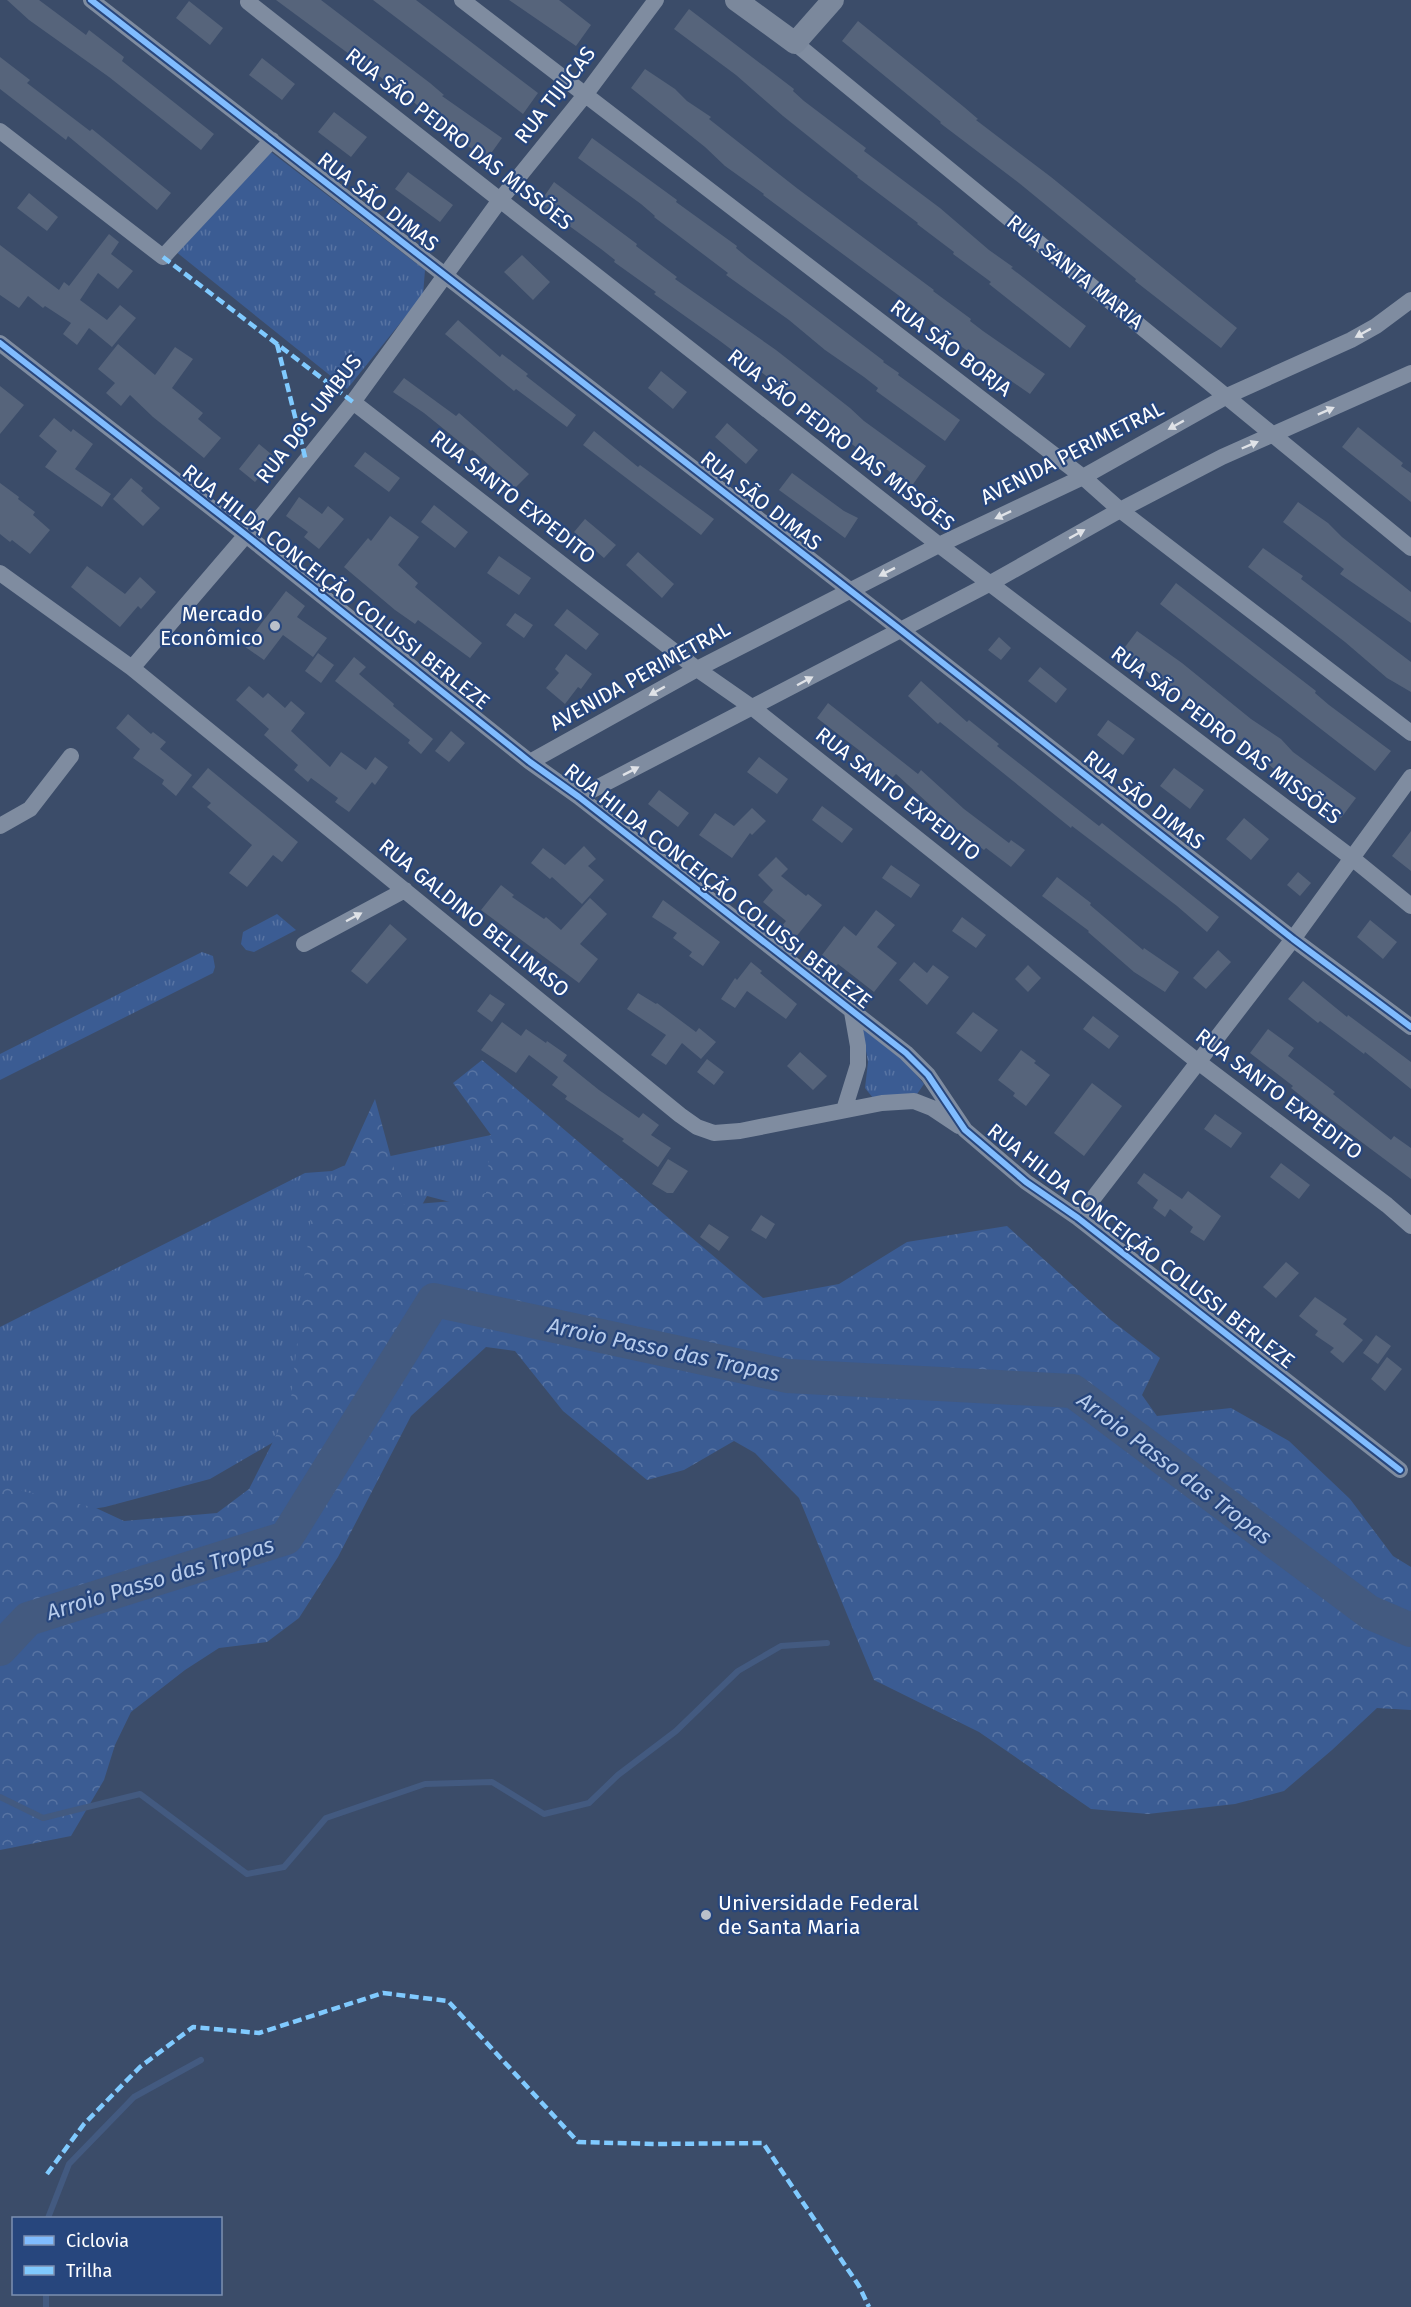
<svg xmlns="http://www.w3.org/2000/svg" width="1411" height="2307" font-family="'Fira Sans',sans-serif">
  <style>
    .grass { fill: url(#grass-tufts) }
    .forest { fill: url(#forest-crowns) }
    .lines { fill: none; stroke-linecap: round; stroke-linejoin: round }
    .stream { stroke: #435a80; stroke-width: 6 }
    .river { stroke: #435a80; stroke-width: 34 }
    .building { fill: #56647b }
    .street { stroke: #7f8ca0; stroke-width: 16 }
    .secondary { stroke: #7b889c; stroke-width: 22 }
    .quiet { stroke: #80caff; stroke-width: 4.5; stroke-dasharray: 9 4.5; stroke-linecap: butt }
    .cycleway-casing { stroke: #27467d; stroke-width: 10 }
    .cycleway { stroke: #80bcff; stroke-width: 6 }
    .oneway { fill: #dfe2e7 }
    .poi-dot { fill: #bac0ca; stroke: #27467d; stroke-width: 2 }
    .labels { text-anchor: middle; stroke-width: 4.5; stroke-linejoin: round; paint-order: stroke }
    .street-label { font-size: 21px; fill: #fff; stroke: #27467d }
    .poi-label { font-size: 21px; fill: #fff; stroke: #27467d; text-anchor: end }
    .water-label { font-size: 22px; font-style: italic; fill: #b7ccec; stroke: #27467d }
  </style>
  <defs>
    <pattern id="grass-tufts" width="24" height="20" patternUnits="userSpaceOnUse" patternTransform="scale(1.5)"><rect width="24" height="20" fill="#3b5c93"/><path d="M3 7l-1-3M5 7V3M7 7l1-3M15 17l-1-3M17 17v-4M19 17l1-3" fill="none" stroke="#5874a3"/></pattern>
    <pattern id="forest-crowns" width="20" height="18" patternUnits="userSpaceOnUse" patternTransform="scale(1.5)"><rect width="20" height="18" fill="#3b5c93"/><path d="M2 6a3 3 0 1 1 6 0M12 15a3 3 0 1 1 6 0" fill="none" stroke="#5874a3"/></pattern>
  </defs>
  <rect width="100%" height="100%" fill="#3b4c69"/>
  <path class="grass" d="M271 152 425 270 423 295 347 389 175 251Z
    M277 914 296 930 254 952 246 950 241 944 243 932Z
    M202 952 213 956 215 967 213 973 0 1080V1054Z
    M862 1028 905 1061 924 1084 915 1097 873 1098 865 1088 868 1062Z
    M539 1125 516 1219 427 1196 398 1248 284 1436 210 1479 105 1507 0 1523V1327L305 1173 332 1171 343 1166Z"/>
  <path class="forest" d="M482 1060 763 1298 839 1284 907 1242 1007 1226 1111 1320 1160 1358 1142 1395 1157 1416 1231 1408 1289 1441 1350 1499 1393 1556 1411 1567V1710L1377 1708 1332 1750 1284 1791 1235 1804 1148 1814 1091 1809 979 1732 874 1680 799 1498 755 1453 734 1441 684 1470 647 1480 563 1411 515 1351 486 1347 411 1416 338 1557 299 1618 267 1642 219 1648 185 1670 131 1712 115 1745 104 1780 71 1836 0 1850V1486L96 1508 124 1521 217 1513 249 1489 290 1408 311 1214 331 1196 375 1099 404 1205 453 1201 486 1193 491 1135 453 1083Z"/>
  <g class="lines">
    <path class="stream" d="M0 1797 43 1818 140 1794 247 1874 284 1867 326 1818 425 1784 492 1782 544 1814 589 1803 618 1775 676 1731 738 1671 781 1646 827 1643
      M48 2218 69 2164 134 2097 201 2060
      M46 2294V2307"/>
    <path class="river" d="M0 1649 28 1619 286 1538 434 1300 787 1376 1073 1391 1369 1612 1411 1630"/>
  </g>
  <path class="building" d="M7 0H39L86 35 89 30 124 57 122 61 214 134 201 150 109 77 29 20Z
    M276 0H321L430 83 444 95 442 96 502 138 487 159 444 130 421 112 423 110 410 99Z
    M373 0H416L538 93 523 114Z
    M509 0H559L591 25 576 46Z
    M189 1 223 28 210 45 176 18Z
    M689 9 794 89 793 91 804 101 866 148 864 151 940 208 989 250 1013 267 1011 268 1086 326 1070 348 989 284 991 282 953 254 954 252 917 224 918 223 857 177 858 176 783 116 736 75 674 29Z
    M858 21 964 107 978 119 976 120 1051 177 1237 328 1221 348 1135 281 1136 279 1019 183 940 123 941 122 842 41Z
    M0 57 30 80 27 83 90 131 92 129 171 193 157 210 68 136 66 140 0 89Z
    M262 58 295 84 282 100 249 75Z
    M645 69 675 89 687 101 711 117 709 119 798 189 934 290 933 291 971 319 970 321 983 331 1045 374 1030 394 962 347 913 306 763 195 764 194 725 166 705 147 631 88Z
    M334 112 367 137 351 157 318 132Z
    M592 138 677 200 676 202 737 246 736 248 748 258 884 361 883 362 899 373 898 375 960 420 945 441 876 391 878 388 864 377 825 350 789 320 726 275 728 273 654 217 655 216 641 204 578 158Z
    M408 172 453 205 440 222 395 189Z
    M554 182 637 244 636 246 677 277 675 279 776 350 850 408 864 421 926 466 911 487 842 437 844 435 830 424 720 341 654 294 656 292 614 262 615 260 601 249 539 204Z
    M29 193 58 217 47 231 17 208Z
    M109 234 119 242 111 254 133 271 118 289 98 273 80 300 107 320 120 305 136 318 112 347 89 328 77 345 63 334 71 323 45 306 43 308 28 296 19 308 0 295V245L59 290 64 282 69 286Z
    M522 255 550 282 533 300 504 272Z
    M458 320 500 357 502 354 528 374 526 376 576 415 567 427 516 389 514 391 445 334Z
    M118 344 155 375 175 347 193 359 172 388 203 413 198 419 221 438 204 458 153 417 130 395 121 406 106 393 115 383 98 369Z
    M661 371 687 392 673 409 648 388Z
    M404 378 456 416 459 413 529 474 515 488 472 450 471 451 424 413 393 392Z
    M0 386 24 405 0 434Z
    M54 418 71 432 73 429 93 444 75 469 111 494 102 507 45 467 57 451 39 436Z
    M727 423 758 450 746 464 715 437Z
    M1358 427 1403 463 1401 466 1411 473V502L1342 447Z
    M594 431 638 467 640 465 714 519 701 535 583 445Z
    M259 444 276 458 255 482 239 469Z
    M365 452 400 478 389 492 354 466Z
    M792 473 844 511 858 518 845 538 779 490Z
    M131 478 143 488 141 491 160 508 143 526 113 499Z
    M0 483 19 497 18 499 35 512 33 515 50 530 30 554 12 540 10 542 0 534Z
    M299 497 322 514 328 506 344 519 319 549 304 537 308 532 286 516Z
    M1298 502 1328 523 1342 537 1411 592V623L1340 574 1344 569 1283 522Z
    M434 505 468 532 455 548 421 522Z
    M390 516 419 537 398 565 418 583 415 587 482 643 470 658 418 620 415 624 395 610 344 567 368 538 371 541Z
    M585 519 616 545 604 558 574 532Z
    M1263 548 1303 576 1301 579 1411 662V692L1387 678 1345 642 1248 567Z
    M638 552 674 584 662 598 626 565Z
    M499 556 531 578 519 595 487 573Z
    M87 566 125 594 140 577 156 592 141 609 138 606 120 627 71 587Z
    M1176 583 1316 691 1315 693 1329 705 1391 751 1375 771 1160 604Z
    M286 591 305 606 297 617 327 638 313 657 283 635 264 660 244 646Z
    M567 609 599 634 586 650 554 625Z
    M515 613 533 625 524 638 506 625Z
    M1137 631 1182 663 1251 719 1281 739 1293 752 1356 798 1341 818 1294 785 1258 756 1259 754 1181 699 1122 651Z
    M999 637 1011 648 1001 660 988 650Z
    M318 653 334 665 321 683 305 671Z
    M566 654 592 674 581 689 578 687 565 704 546 688 559 673 555 669Z
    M354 657 366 667 359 674 394 704 393 706 433 739 421 754 408 743 410 740 335 681Z
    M1040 667 1067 689 1056 703 1028 681Z
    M921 681 967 722 969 720 999 744 997 746 1099 826 1102 823 1219 917 1207 932 1177 906 1072 826 1071 828 940 722 938 724 908 696Z
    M249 686 263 698 268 693 285 708 291 701 305 713 291 731 330 767 341 752 366 770 375 757 388 767 375 785 372 782 349 812 335 802 338 798 311 778 308 782 294 770 298 765 264 735 269 729 236 700Z
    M828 703 918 774 921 770 964 809 1009 843 1011 840 1025 850 1011 867 986 848 984 850 954 827 896 774 891 779 862 756 864 754 817 718Z
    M128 714 151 734 153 732 166 742 160 749 192 775 176 796 162 784 164 780 133 758 140 749 116 728Z
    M1108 720 1135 739 1123 755 1097 735Z
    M451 731 465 743 449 762 435 751Z
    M759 757 788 779 777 794 747 772Z
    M208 768 298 842 282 862 273 855 247 887 229 873 252 845 207 807 211 803 192 787Z
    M1174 768 1204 790 1190 809 1160 786Z
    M659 790 689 813 678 827 648 804Z
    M822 806 853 829 842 843 812 820Z
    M752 808 766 821 752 835 750 833 732 858 699 835 715 813 734 826Z
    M1244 818 1269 839 1251 860 1226 839Z
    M1411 831V871L1392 856Z
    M584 846 596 859 588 866 604 880 582 904 552 877 550 879 531 863 543 848 565 865Z
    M776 857 788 869 781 876 806 896 808 894 822 905 795 938 781 927 786 921 763 902 773 890 758 875Z
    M891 865 920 885 911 898 882 878Z
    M1298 872 1311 883 1300 896 1287 885Z
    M1057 877 1091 903 1090 905 1143 950 1144 948 1179 972 1165 992 1134 972 1088 932 1089 931 1042 896Z
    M501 885 514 895 512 897 544 919 546 917 561 930 590 898 607 914 580 944 598 959 579 983 481 910Z
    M663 900 720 942 703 966 689 956 692 952 673 938 677 933 652 917Z
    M876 910 895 925 877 947 897 963 874 992 838 964 836 966 822 955 844 926 856 936Z
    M962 917 986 935 976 948 952 931Z
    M1370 920 1397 942 1383 959 1357 937Z
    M390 924 407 939 367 984 351 971Z
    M1218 950 1231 962 1206 989 1193 978Z
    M751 962 762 971 760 973 797 1004 786 1019 747 991 735 1008 721 999 735 978 737 980Z
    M914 962 927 973 933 965 949 977 927 1005 899 980Z
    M1028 965 1041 978 1028 992 1015 979Z
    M1303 981 1347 1017 1348 1015 1411 1062V1089L1365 1052 1364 1054 1320 1021 1318 1023 1288 999Z
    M638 993 656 1004 657 1003 696 1032 699 1028 716 1042 701 1059 682 1043 666 1065 651 1055 666 1035 627 1009Z
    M490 994 505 1004 492 1022 477 1011Z
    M973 1012 998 1030 981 1052 956 1033Z
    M1093 1016 1119 1036 1109 1049 1083 1029Z
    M502 1022 521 1036 526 1029 546 1043 547 1041 567 1055 563 1061 599 1090 639 1118 643 1113 659 1125 651 1135 671 1148 658 1167 622 1141 624 1139 565 1099 567 1096 552 1085 558 1077 529 1055 516 1073 481 1050Z
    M1268 1029 1294 1048 1288 1056 1335 1092 1333 1094 1391 1140 1394 1136 1411 1148V1179L1320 1111 1291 1088 1293 1086 1250 1053Z
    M1021 1050 1036 1061 1034 1063 1050 1075 1026 1106 1013 1096 1015 1093 998 1080Z
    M800 1052 827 1076 813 1090 787 1066Z
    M707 1059 724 1072 714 1085 697 1072Z
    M1092 1083 1122 1106 1084 1156 1054 1133Z
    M1215 1114 1242 1133 1231 1148 1204 1129Z
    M668 1159 688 1171 673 1193H667L652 1184Z
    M1281 1163 1310 1185 1299 1199 1270 1177Z
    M1144 1173 1182 1199 1188 1191 1221 1216 1204 1241 1190 1232 1193 1227 1170 1209 1165 1217 1153 1208 1158 1200 1137 1183Z
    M761 1215 775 1224 766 1239 751 1230Z
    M709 1224 729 1237 719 1251 700 1237Z
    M1286 1262 1299 1273 1276 1298 1263 1287Z
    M1315 1297 1347 1319 1343 1324 1363 1340 1343 1363 1330 1352 1334 1348 1315 1335 1318 1331 1299 1316Z
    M1376 1335 1391 1346 1378 1364 1363 1353Z
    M1387 1357 1402 1369 1385 1391 1371 1379Z"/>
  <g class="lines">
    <path class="street" d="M91 0 901 630 1293 939 1411 1027
      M249 0 248 2 939 545 1352 858 1411 906
      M462 0 1083 477 1120 510 1411 733
      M795 43 1411 548
      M0 131 163 257 272 140
      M0 343 246 535 530 762 579 797 906 1053 928 1075 965 1130 1026 1182 1078 1218 1400 1470
      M353 402 697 669 753 708 1197 1061 1387 1205 1411 1226
      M0 573 132 668 680 1115 697 1127 714 1133 740 1131 882 1103 914 1101 932 1108 959 1126
      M132 668 246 535 353 402 500 200 585 95 656 0
      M530 762 697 669 939 545 1083 477 1227 396 1351 340 1376 326 1411 300
      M579 797 989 584 1120 510 1222 457 1411 373
      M0 826 30 809 71 756
      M304 944 405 890
      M844 1110 858 1065V1046L852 1012
      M1078 1218 1293 939 1411 777"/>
    <path class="secondary" d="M736 0 795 43 833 0"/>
    <path class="quiet" d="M163 257 353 402
      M277 344 306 461
      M47 2174 84 2124 140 2067 193 2027 259 2033 383 1993 448 2001 578 2142 657 2144 763 2143 859 2286 869 2307"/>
    <g class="cycleway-casing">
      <path id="cycleway" d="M91 0 901 630 1293 939 1411 1027
        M0 343 246 535 530 762 579 797 906 1053 928 1075 965 1130 1026 1182 1078 1218 1400 1470"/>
    </g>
    <use href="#cycleway" class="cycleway"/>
  </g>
  <defs><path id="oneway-solid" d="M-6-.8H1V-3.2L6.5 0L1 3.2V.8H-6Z" transform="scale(1.5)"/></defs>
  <g class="oneway">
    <use href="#oneway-solid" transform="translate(1363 333) rotate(151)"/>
    <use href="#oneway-solid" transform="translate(1326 411) rotate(-24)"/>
    <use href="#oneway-solid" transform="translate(1176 425) rotate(151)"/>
    <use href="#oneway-solid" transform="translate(1250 445) rotate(-23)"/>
    <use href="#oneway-solid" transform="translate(1003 515) rotate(155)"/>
    <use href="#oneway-solid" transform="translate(1077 534) rotate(-29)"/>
    <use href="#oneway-solid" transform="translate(887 572) rotate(153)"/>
    <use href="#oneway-solid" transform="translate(805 681) rotate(-28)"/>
    <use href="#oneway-solid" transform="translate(657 691) rotate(151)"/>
    <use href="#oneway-solid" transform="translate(631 771) rotate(-27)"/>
    <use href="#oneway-solid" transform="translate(354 917) rotate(-28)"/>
  </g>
  <g class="poi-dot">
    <circle cx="275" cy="626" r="6"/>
    <circle cx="706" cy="1915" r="6"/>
  </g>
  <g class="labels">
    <g class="street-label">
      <text transform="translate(555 95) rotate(-52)" y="7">RUA TIJUCAS</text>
      <text transform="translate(459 139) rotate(38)" y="7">RUA SÃO PEDRO DAS MISSÕES</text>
      <text transform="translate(378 202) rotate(38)" y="7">RUA SÃO DIMAS</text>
      <text transform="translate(1075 272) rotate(39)" y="7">RUA SANTA MARIA</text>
      <text transform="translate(951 348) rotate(37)" y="7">RUA SÃO BORJA</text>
      <text transform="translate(309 419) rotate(-52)" y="7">RUA DOS UMBUS</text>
      <text transform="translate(841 440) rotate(38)" y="7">RUA SÃO PEDRO DAS MISSÕES</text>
      <text transform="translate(1072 453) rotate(-27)" y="7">AVENIDA PERIMETRAL</text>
      <text transform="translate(513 497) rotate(38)" y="7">RUA SANTO EXPEDITO</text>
      <text transform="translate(761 501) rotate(38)" y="7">RUA SÃO DIMAS</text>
      <text transform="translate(336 587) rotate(38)" y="7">RUA HILDA CONCEIÇÃO COLUSSI BERLEZE</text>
      <text transform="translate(640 676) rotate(-29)" y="7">AVENIDA PERIMETRAL</text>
      <text transform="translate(1226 735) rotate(37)" y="7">RUA SÃO PEDRO DAS MISSÕES</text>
      <text transform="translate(898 794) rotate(38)" y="7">RUA SANTO EXPEDITO</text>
      <text transform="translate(1144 800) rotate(38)" y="7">RUA SÃO DIMAS</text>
      <text transform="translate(718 886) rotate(38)" y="7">RUA HILDA CONCEIÇÃO COLUSSI BERLEZE</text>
      <text transform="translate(474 918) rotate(39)" y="7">RUA GALDINO BELLINASO</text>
      <text transform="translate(1279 1094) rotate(37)" y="7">RUA SANTO EXPEDITO</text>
      <text transform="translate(1141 1246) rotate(38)" y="7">RUA HILDA CONCEIÇÃO COLUSSI BERLEZE</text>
    </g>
    <g class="poi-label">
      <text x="263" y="621">Mercado<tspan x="263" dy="24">Econômico</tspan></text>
      <text x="718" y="1910" text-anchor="start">Universidade Federal<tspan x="718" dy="24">de Santa Maria</tspan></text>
    </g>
    <g class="water-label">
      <text transform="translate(664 1349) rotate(12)" y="8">Arroio Passo das Tropas</text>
      <text transform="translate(1175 1468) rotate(37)" y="8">Arroio Passo das Tropas</text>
      <text transform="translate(160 1578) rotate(-17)" y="8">Arroio Passo das Tropas</text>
    </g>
  </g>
  <rect x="12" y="2217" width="210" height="78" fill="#27467d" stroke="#7d90b1" stroke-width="1.5"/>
  <rect x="24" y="2236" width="30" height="9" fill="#80bcff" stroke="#7d90b1" stroke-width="1.5"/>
  <text x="66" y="2247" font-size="18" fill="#ffffff">Ciclovia</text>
  <rect x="24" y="2266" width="30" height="9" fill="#80caff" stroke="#7d90b1" stroke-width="1.5"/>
  <text x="66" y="2277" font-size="18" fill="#ffffff">Trilha</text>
</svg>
